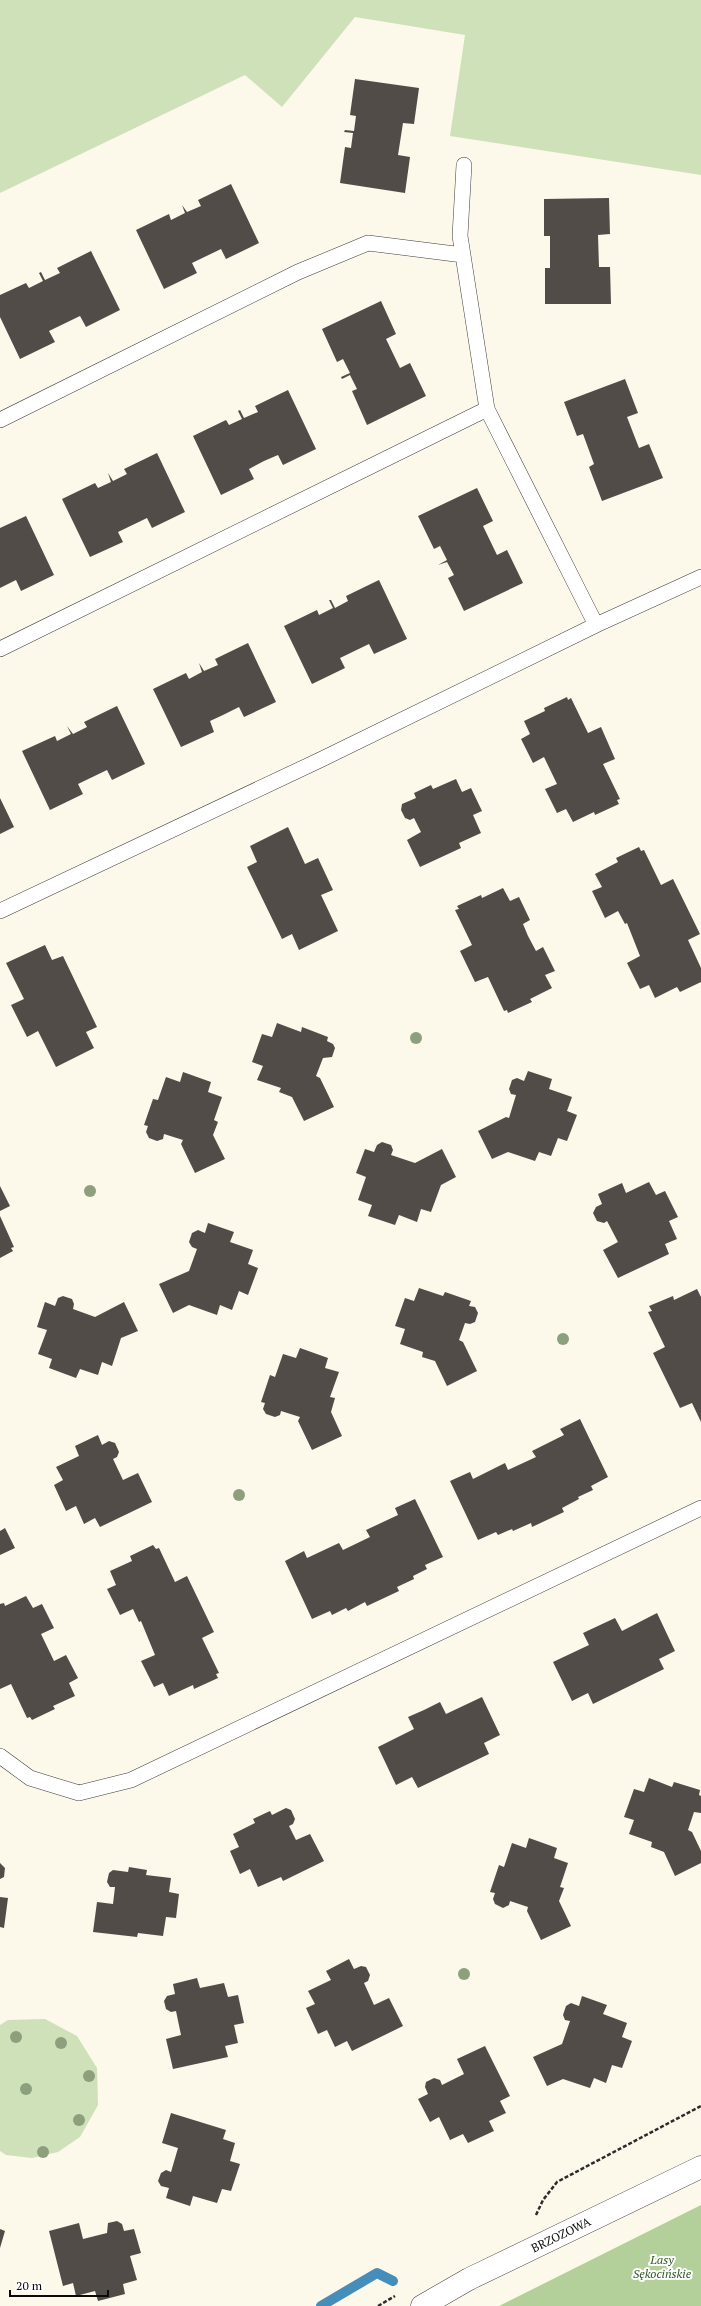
<svg xmlns="http://www.w3.org/2000/svg" width="701" height="2306" font-family="'PT Serif',serif">
  <style>
    .green { fill: #cfe1b9 }
    .forest { fill: #b3d09a }
    .lines { fill: none; stroke-linecap: round; stroke-linejoin: round }
    .stream { stroke: #468eba; stroke-width: 10 }
    .building { fill: #514c48 }
    .service-casing { stroke: #3d3d3d; stroke-width: 16 }
    .tertiary-casing { stroke: #3d3d3d; stroke-width: 23 }
    .path { stroke: #2c2c2c; stroke-width: 2.5; stroke-dasharray: 4 2; stroke-linecap: butt }
    .service { stroke: #fff; stroke-width: 15 }
    .tertiary { stroke: #fff; stroke-width: 22 }
    .tree { fill: #8ca07d }
    .labels { text-anchor: middle; stroke-width: 4; stroke-linejoin: round; paint-order: stroke }
    .street-label { font-size: 12px; fill: #0a0a0a; stroke: #fff }
    .park-label { font-size: 12px; font-style: italic; fill: #305824; stroke: #fff }
  </style>
  <rect width="100%" height="100%" fill="#fcf8ea"/>
  <path class="green" d="M0 0H701V175L450 136 465 35 355 17 282 107 245 75 0 193Z
    M45 2019 77 2036 97 2068 98 2105 80 2137 58 2152 32 2158 6 2155 0 2151V2025L8 2020Z"/>
  <path class="forest" d="M701 2205V2306H499Z"/>
  <g class="lines">
    <path class="stream" d="M321 2306 377 2273 393 2281"/>
  </g>
  <path class="building" d="M355 79 419 88 414 124 403 123 398 155 410 157 405 193 340 183 345 147 351 148 353 133 344 132 345 130 354 131 356 116 350 115Z
    M231 184 259 243 226 259 221 249 192 263 197 273 164 289 136 230 169 214 171 220 185 213 182 205 187 212 201 206 198 200Z
    M609 198 610 234 598 235 599 267H610L611 304H545V268H550V236H544V199Z
    M91 251 120 310 86 327 80 316 49 331 55 342 20 359 0 317V295L26 283 29 288 43 281 39 273 41 272 45 280 60 273 57 268Z
    M381 301 396 334 386 339 400 368 410 363 426 396 367 425 352 391 357 389 350 375 342 379 341 377 350 373 343 359 337 362 322 329Z
    M625 379 638 413 627 417 639 448 649 444 663 478 602 501 589 467 594 464 583 434 577 436 564 402Z
    M288 390 316 449 283 465 278 455 264 461 249 469 254 479 221 495 193 436 226 420 229 425 242 419 238 411 240 410 244 418 258 412 255 406Z
    M157 453 185 512 152 528 147 518 118 532 123 542 90 557 62 499 95 483 98 488 111 482 108 473 113 481 127 474 124 469Z
    M477 488 493 521 483 526 497 555 507 550 523 583 464 611 448 578 454 575 447 562 438 565 447 560 440 546 434 549 418 516Z
    M26 516 54 575 21 591 16 580 0 588V528Z
    M379 580 407 639 374 654 369 644 340 658 345 668 312 684 284 626 317 610 319 615 333 608 329 600H331L335 608 348 601 346 596Z
    M248 643 276 702 244 717 239 707 223 715 210 721 214 732 181 747 153 689 186 673 189 679 202 672 199 663 204 671 218 665 215 659Z
    M567 697 568 700 571 698 588 733 601 727 615 759 603 764 620 799 617 800 619 804 595 815 594 812 573 822 566 809 557 813 545 789 557 784 544 757 533 763 521 739 530 734 524 721 545 711 544 708Z
    M117 706 145 764 112 780 107 770 78 784 83 794 50 810 22 751 55 736 57 741 71 734 67 726 73 734 87 727 84 722Z
    M456 779 462 792 471 788 482 811 473 815 481 833 459 843 461 848 420 867 407 840 421 832 414 818 410 820 405 818 401 810 402 804 416 798 414 793 431 785 433 789Z
    M0 798 14 827 0 834Z
    M288 827 305 864 318 858 333 890 321 895 338 931 299 950 292 934 282 939 247 867 257 862 250 846Z
    M639 847 641 851 644 850 661 885 673 879 700 934 688 940 701 968V982L680 992 677 987 655 998 649 985 640 989 627 963 640 956 627 923 625 924 618 911 605 918 592 891 602 887 595 874 618 862 616 858Z
    M503 888 510 901 519 897 530 920 523 924 528 936 536 951 543 947 555 971 545 975 552 988 530 999 532 1002 508 1013 507 1010 504 1011 488 977 475 982 460 951 472 945 455 910 459 909 457 906 481 895 482 898Z
    M45 945 52 960 63 956 97 1027 86 1032 94 1048 56 1067 38 1031 27 1037 11 1005 24 999 6 963Z
    M277 1023 301 1032 302 1027 328 1037 327 1041 333 1044 335 1048 332 1057 323 1058 316 1076 320 1078 334 1107 304 1121 292 1097 279 1092 281 1088 257 1080 263 1066 252 1062 262 1034 272 1037Z
    M528 1071 552 1079 549 1089 572 1097 567 1111 577 1115 567 1141 558 1138 551 1156 539 1152 535 1161 508 1152 492 1159 478 1131 506 1117 509 1118 516 1095 511 1094 509 1089 512 1080 517 1078 524 1081Z
    M183 1072 211 1082 208 1092 222 1097 214 1120 218 1122 213 1135 225 1159 195 1173 181 1144 183 1140 164 1134 163 1139 157 1141 149 1138 146 1132 148 1126 144 1125 153 1099 158 1100 166 1077 180 1082Z
    M382 1142 391 1145 393 1150 391 1155 415 1163 442 1149 456 1177 441 1185 431 1212 421 1209 417 1222 399 1215 395 1225 368 1216 372 1205 358 1200 366 1177 356 1173 365 1149 374 1152 377 1145Z
    M649 1182 656 1195 665 1191 678 1217 669 1221 677 1239 665 1244 669 1254 618 1278 603 1250 618 1242 607 1221 604 1223 597 1221 593 1213 596 1207 602 1204 598 1194 622 1183 626 1193Z
    M0 1186 10 1206 0 1211Z
    M0 1216 14 1247 11 1248 13 1251 0 1258Z
    M208 1223 234 1232 230 1242 253 1250 248 1264 258 1268 248 1295 239 1291 232 1310 220 1305 217 1315 189 1305 173 1313 159 1284 189 1271 197 1249 192 1247 189 1242 192 1233 198 1230 205 1233Z
    M419 1288 443 1296 445 1292 471 1301 469 1306 475 1307 478 1313 475 1322 470 1324 465 1323 459 1340 463 1342 477 1371 447 1386 435 1361 422 1357 423 1352 400 1344 405 1329 395 1326 405 1298 414 1301Z
    M697 1289 701 1297V1422L692 1403 680 1408 653 1353 665 1347 648 1312 652 1311 649 1306 673 1296 674 1300Z
    M63 1296 72 1299 74 1304 73 1309 95 1317 124 1302 138 1331 121 1338 112 1366 102 1362 98 1375 80 1369 76 1378 49 1368 52 1359 38 1354 47 1330 37 1327 45 1302 55 1306 58 1298Z
    M300 1348 328 1358 325 1368 339 1372 330 1397 335 1398 331 1412 342 1436 312 1450 298 1421 300 1417 281 1411 280 1415 275 1417 266 1414 263 1409 265 1403 261 1402 270 1375 275 1377 283 1354 296 1358Z
    M580 1419 608 1477 591 1486 593 1490 578 1497 579 1499 562 1508 564 1512 532 1527 531 1523 513 1531 512 1529 498 1535 496 1532 478 1540 450 1481 470 1472 473 1479 505 1463 508 1470 536 1457 532 1451 564 1435 560 1429Z
    M98 1435 102 1445 109 1441 115 1443 119 1452 117 1457 113 1459 123 1480 138 1473 152 1502 100 1527 95 1518 84 1524 76 1506 66 1511 54 1485 63 1480 56 1467 79 1456 75 1446Z
    M415 1499 443 1557 425 1565 427 1569 413 1576 414 1579 397 1587 399 1591 382 1599 367 1606 365 1602 348 1611 346 1608 332 1615 330 1611 312 1619 285 1561 304 1551 307 1558 339 1543 343 1550 370 1537 366 1530 398 1515 395 1508Z
    M5 1528 15 1548 0 1555V1531Z
    M153 1545 156 1549 159 1548 175 1582 187 1576 214 1632 202 1638 219 1673 216 1674 218 1678 194 1689 193 1685 169 1696 163 1683 154 1687 141 1661 155 1655 141 1621 139 1622 133 1609 120 1615 107 1589 116 1585 110 1571 132 1561 130 1556Z
    M26 1596 33 1608 42 1604 54 1628 41 1634 54 1661 66 1655 78 1678 69 1683 75 1696 53 1706 55 1709 32 1720 30 1717 27 1718 11 1684 0 1689V1604L4 1603 5 1606Z
    M657 1613 675 1651 659 1659 664 1669 593 1704 588 1693 572 1701 553 1662 589 1645 583 1633 615 1618 622 1631Z
    M482 1697 500 1735 484 1743 489 1754 418 1788 412 1777 396 1785 378 1747 414 1729 408 1717 424 1710 440 1702 446 1714Z
    M649 1778 672 1787 674 1782 700 1790 699 1795 701 1796V1813L694 1812 688 1830 692 1832 701 1851V1863L675 1876 664 1852 651 1847 652 1842 629 1834 634 1820 624 1817 634 1789 644 1792Z
    M286 1808 291 1810 295 1819 293 1824 289 1826 296 1840 310 1834 324 1861 283 1881 281 1877 258 1887 250 1869 240 1874 230 1851 239 1847 233 1834 255 1823 253 1819 270 1811 272 1815Z
    M529 1838 557 1848 554 1858 568 1863 560 1887 564 1888 559 1901 571 1926 541 1940 527 1911 528 1907 510 1901 509 1905 503 1908 495 1904 493 1899 495 1893 490 1892 499 1865 504 1867 512 1843 526 1848Z
    M0 1863 5 1868 4 1877 0 1879Z
    M129 1867 147 1870 146 1875 171 1878 169 1892 179 1894 176 1918 166 1917 163 1936 138 1933 137 1937 93 1932 97 1902 113 1904 115 1887H110L107 1882 109 1873 113 1870 128 1872Z
    M0 1897 8 1898 4 1928 0 1927Z
    M349 1959 354 1969 361 1966 366 1967 370 1975 368 1981 364 1983 374 2005 389 1998 403 2026 352 2051 347 2041 335 2047 327 2030 318 2034 306 2008 315 2004 308 1991 331 1980 326 1971Z
    M197 1978 200 1988 224 1983 228 1997 238 1995 244 2023 234 2025 238 2043 225 2046 228 2057 173 2069 166 2039 181 2035 176 2011 171 2012 166 2009 164 2001 167 1996 175 1994 173 1984Z
    M582 1996 607 2005 603 2014 627 2023 622 2037 632 2041 622 2068 612 2065 606 2083 594 2078 590 2088 563 2079 547 2086 533 2057 562 2044 570 2021 565 2020 563 2015 566 2006 571 2003 579 2006Z
    M485 2046 510 2096 500 2101 506 2113 489 2121 494 2131 468 2143 463 2134 450 2140 439 2117 430 2122 418 2099 428 2094 425 2087 426 2082 434 2078 440 2080 442 2085 464 2074 457 2059Z
    M171 2113 226 2130 223 2139 235 2143 230 2161 240 2164 231 2191 222 2189 217 2203 193 2196 190 2206 166 2198 169 2188 161 2186 158 2181 161 2173 166 2170 171 2172 178 2148 162 2143Z
    M117 2221 122 2224 124 2231 134 2229 141 2253 130 2256 137 2280 123 2284 125 2294 98 2301 95 2291 76 2296 73 2283 63 2286 49 2231 79 2223 83 2239 107 2233 108 2223Z
    M0 2229 5 2231 0 2248Z"/>
  <g class="lines">
    <g class="service-casing">
      <path id="service" d="M464 165 460 236 487 409 596 625
        M0 420 298 272 368 243 463 255
        M0 649 487 409
        M0 911 320 760 596 625 701 577
        M0 1756 30 1778 79 1793 131 1780 701 1508"/>
    </g>
    <g class="tertiary-casing">
      <path id="tertiary" d="M422 2306 469 2279 701 2167"/>
    </g>
    <path class="path" d="M536 2215 543 2200 557 2182 701 2106
      M378 2306 395 2296"/>
    <use href="#service" class="service"/>
    <use href="#tertiary" class="tertiary"/>
  </g>
  <g class="tree">
    <circle cx="416" cy="1038" r="6"/>
    <circle cx="90" cy="1191" r="6"/>
    <circle cx="563" cy="1339" r="6"/>
    <circle cx="239" cy="1495" r="6"/>
    <circle cx="464" cy="1974" r="6"/>
    <circle cx="16" cy="2037" r="6"/>
    <circle cx="61" cy="2043" r="6"/>
    <circle cx="89" cy="2076" r="6"/>
    <circle cx="26" cy="2089" r="6"/>
    <circle cx="79" cy="2120" r="6"/>
    <circle cx="43" cy="2152" r="6"/>
  </g>
  <g class="labels">
    <g class="street-label">
      <text transform="translate(561 2235) rotate(-26)" y="4">BRZOZOWA</text>
    </g>
    <g class="park-label">
      <text x="662" y="2264">Lasy<tspan x="662" dy="14">Sękocińskie</tspan></text>
    </g>
  </g>
  <path d="M10 2290v6h98v-6" fill="none" stroke="#0a0a0a" stroke-width="2"/>
  <text x="16" y="2290" font-size="12" fill="#0a0a0a" stroke="#ffffff" stroke-width="3" paint-order="stroke">20 m</text>
</svg>
